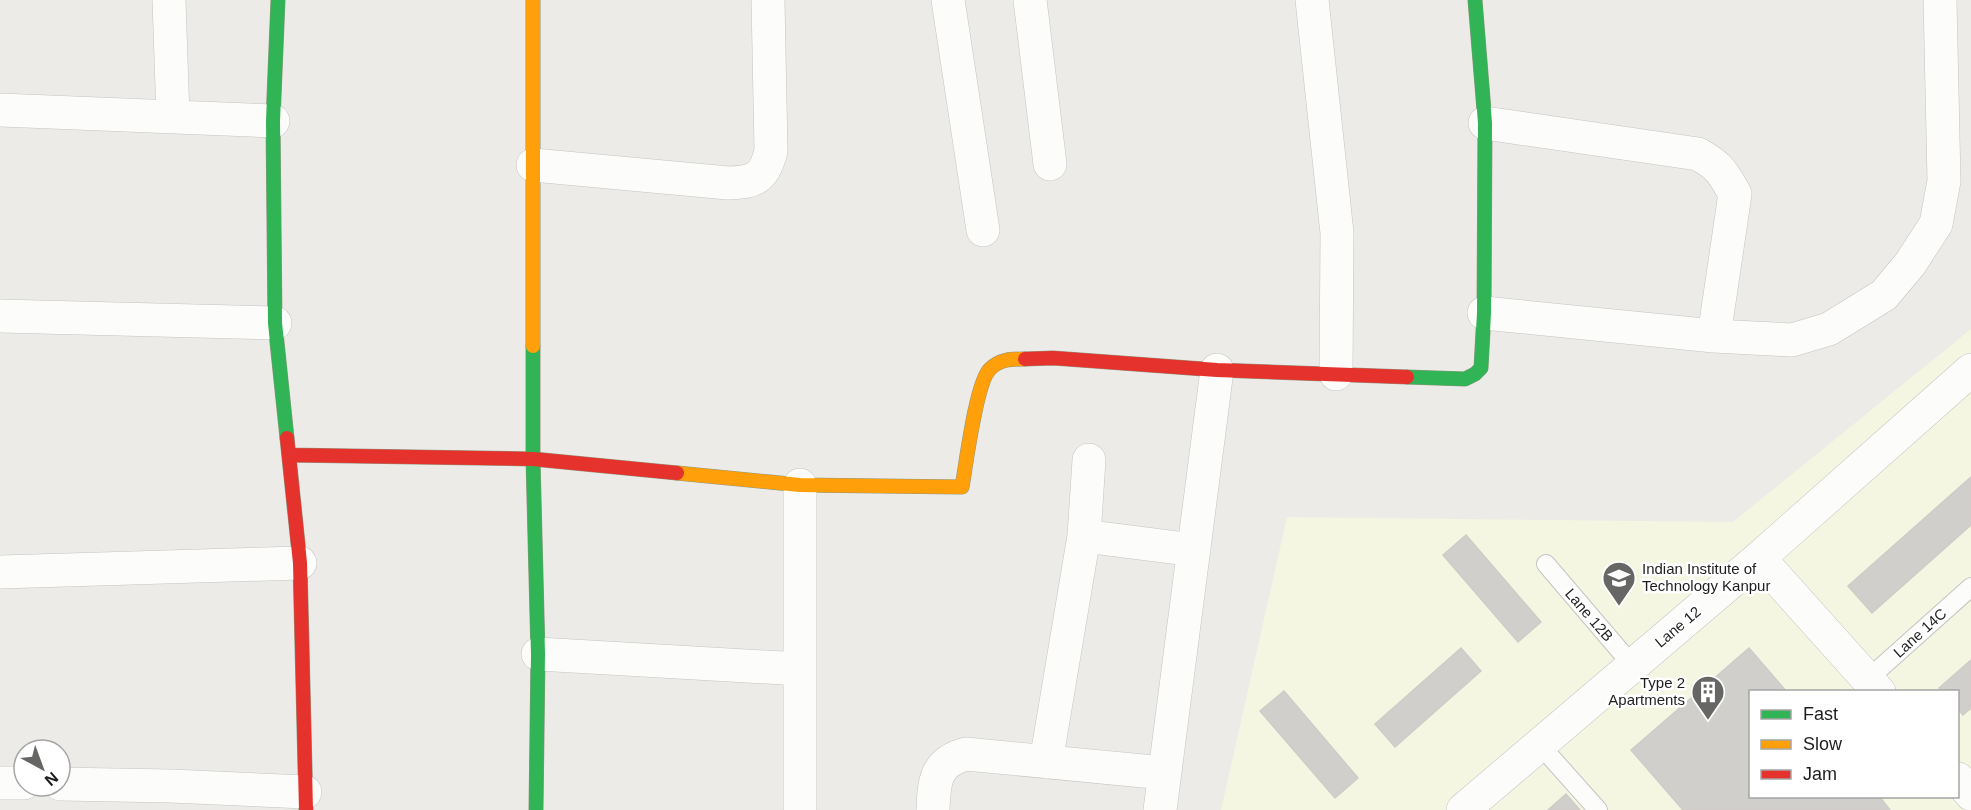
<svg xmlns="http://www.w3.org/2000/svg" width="1971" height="810" font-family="Arial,sans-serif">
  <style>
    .education { fill: #f4f6e2; fill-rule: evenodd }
    .building { fill: #d0cfcc; stroke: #cfccc8; stroke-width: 1.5 }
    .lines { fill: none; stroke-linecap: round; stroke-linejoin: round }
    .lane-casing { stroke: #c5c4c3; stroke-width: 20 }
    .street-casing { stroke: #c5c4c3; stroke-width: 34 }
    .fast-casing { stroke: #92967f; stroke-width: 15 }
    .slow-casing { stroke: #92967f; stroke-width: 15 }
    .jam-casing { stroke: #92967f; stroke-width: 15 }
    .lane { stroke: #fcfcfb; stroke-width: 18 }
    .street { stroke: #fcfcfb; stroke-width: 33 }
    .fast { stroke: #30b455; stroke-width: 14 }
    .slow { stroke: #ff9f0a; stroke-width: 14 }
    .jam { stroke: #e5322d; stroke-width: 14 }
    .labels { text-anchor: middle; stroke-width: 5; stroke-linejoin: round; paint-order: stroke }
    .poi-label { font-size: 15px; fill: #1e1e1e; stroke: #fff; text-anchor: start }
    .street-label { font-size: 15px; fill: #1e1e1e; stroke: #fff }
  </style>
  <rect width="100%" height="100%" fill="#ecebe7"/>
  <path class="education" d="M1971 329V810H1221L1287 517 1733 522ZM1750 692H1958V796H1750Z"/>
  <path class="building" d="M1971 477V525L1872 613 1848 586Z
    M1466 535 1541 622 1518 642 1443 555Z
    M1461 648 1481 671 1395 747 1375 724Z
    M1749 648 1787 692H1750V796H1879L1890 810H1683L1631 750Z
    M1971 660V708L1963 715 1958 709V692H1942L1939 688Z
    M1284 691 1358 778 1335 798 1260 711Z
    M1566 794 1580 810H1548Z"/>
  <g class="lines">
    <g class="lane-casing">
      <path id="lane" d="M1546 564 1633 666
        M1868 679 1971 587
        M1540 745 1598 810"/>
    </g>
    <g class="street-casing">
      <path id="street" d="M169 0 173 117
        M948 0 983 230
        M1030 0 1050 164
        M1312 0 1337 233 1336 374
        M0 110 273 121
        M1485 123 1698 154C1721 167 1722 172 1735 194L1714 336
        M533 165 728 183C755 182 764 179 771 151L768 0
        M1484 313 1714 336 1792 340 1829 329 1884 295 1910 264 1936 224 1944 181 1940 0
        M0 316 275 323
        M1084 536 1194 550
        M1759 558 1879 692
        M0 572 300 563
        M538 654 800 669
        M1046 762 1084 536 1089 460
        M1958 779 1971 794
        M0 783H24
        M60 784 171 786 305 792
        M800 808V485
        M933 810C934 782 935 762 966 754L1164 773
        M1160 810 1217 370
        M1463 810 1759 558 1971 370"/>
    </g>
    <g class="fast-casing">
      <path id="fast" d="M278 0 273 121 275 323 287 438
        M533 346V459L538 654 536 810
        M1407 377 1465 379 1475 374 1481 368 1484 313 1485 123 1475 0"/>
    </g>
    <g class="slow-casing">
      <path id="slow" d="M533 0V346
        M677 473 800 485 962 487C966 465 976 382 990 369 1000 359 1011 359 1025 359"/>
    </g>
    <g class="jam-casing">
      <path id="jam" d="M1025 359 1053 358 1217 370 1407 377
        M287 438 300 563 306 810
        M289 455 533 459 677 473"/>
    </g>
    <use href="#lane" class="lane"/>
    <use href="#street" class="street"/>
    <use href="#fast" class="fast"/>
    <use href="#slow" class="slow"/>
    <use href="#jam" class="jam"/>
  </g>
  <defs>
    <g id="university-pin" transform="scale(1.725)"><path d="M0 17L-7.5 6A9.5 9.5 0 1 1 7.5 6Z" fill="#666664" stroke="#fff"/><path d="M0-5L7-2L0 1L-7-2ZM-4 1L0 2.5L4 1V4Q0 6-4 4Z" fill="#fff"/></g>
    <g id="building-pin" transform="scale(1.725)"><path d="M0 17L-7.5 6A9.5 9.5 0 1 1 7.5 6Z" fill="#666664" stroke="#fff"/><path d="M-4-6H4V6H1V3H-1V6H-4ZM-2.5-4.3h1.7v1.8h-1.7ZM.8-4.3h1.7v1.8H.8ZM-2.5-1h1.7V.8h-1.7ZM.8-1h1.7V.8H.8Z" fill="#fff"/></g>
  </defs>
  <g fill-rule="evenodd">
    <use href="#university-pin" x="1619" y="578"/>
    <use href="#building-pin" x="1708" y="692"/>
  </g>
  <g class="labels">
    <g class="poi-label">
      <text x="1642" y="574">Indian Institute of<tspan x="1642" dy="17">Technology Kanpur</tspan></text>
      <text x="1685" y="688" text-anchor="end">Type 2<tspan x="1685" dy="17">Apartments</tspan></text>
    </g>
    <g class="street-label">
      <text transform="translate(1589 615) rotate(49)" y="5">Lane 12B</text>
      <text transform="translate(1678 627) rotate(-40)" y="5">Lane 12</text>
      <text transform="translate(1920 633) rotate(-42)" y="5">Lane 14C</text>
    </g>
  </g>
  <rect x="1749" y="690" width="210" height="108" fill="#ffffff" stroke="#a5a5a5" stroke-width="1.5"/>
  <rect x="1761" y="710" width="30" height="9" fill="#30b455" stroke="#a5a5a5" stroke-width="1.5"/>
  <text x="1803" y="720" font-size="18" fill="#1e1e1e">Fast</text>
  <rect x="1761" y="740" width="30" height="9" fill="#ff9f0a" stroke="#a5a5a5" stroke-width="1.5"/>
  <text x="1803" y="750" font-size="18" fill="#1e1e1e">Slow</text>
  <rect x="1761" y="770" width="30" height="9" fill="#e5322d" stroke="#a5a5a5" stroke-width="1.5"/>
  <text x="1803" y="780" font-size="18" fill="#1e1e1e">Jam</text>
  <g transform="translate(42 768) rotate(139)"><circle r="28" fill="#ffffff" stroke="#a5a5a5" stroke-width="1.5"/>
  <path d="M0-4.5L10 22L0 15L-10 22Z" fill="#666664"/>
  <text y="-9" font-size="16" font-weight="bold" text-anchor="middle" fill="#1e1e1e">N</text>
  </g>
</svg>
